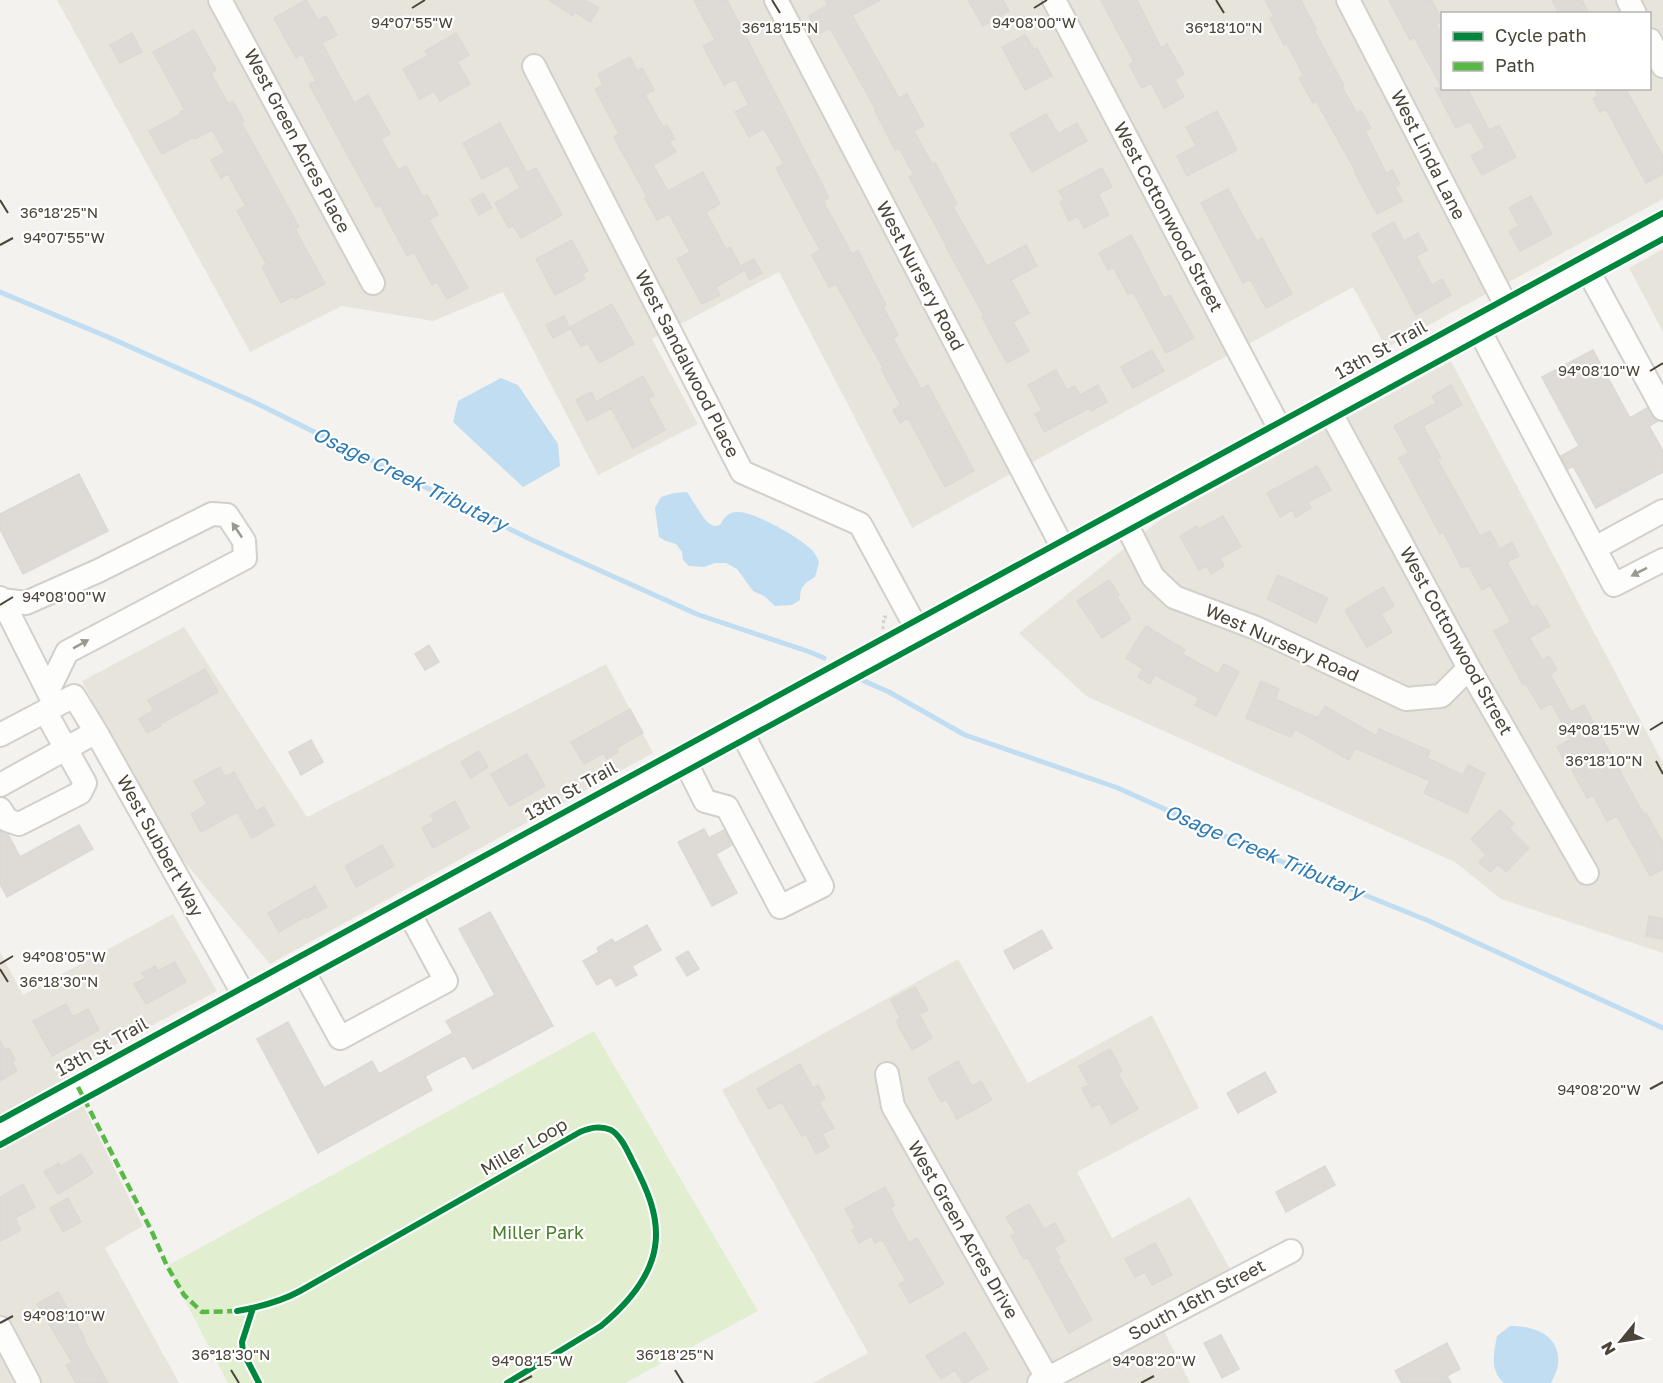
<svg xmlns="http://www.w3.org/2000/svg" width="1663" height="1383" font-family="'Golos Text',sans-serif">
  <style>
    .residential { fill: #e7e4dc; fill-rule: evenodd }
    .green { fill: #e1eecf }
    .water { fill: #c0ddf1 }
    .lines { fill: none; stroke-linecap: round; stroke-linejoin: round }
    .stream { stroke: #c0ddf1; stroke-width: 5 }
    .building { fill: #dedbd6; stroke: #dcd9d4; stroke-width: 1.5 }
    .minor-casing { stroke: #d2d0cb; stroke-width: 26 }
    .path { stroke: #d3d2cc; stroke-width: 3; stroke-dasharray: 3 3; stroke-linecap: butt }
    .minor { stroke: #fdfdfc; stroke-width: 22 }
    .quiet { stroke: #58b947; stroke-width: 4.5; stroke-dasharray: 9 4.5; stroke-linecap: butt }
    .cycleway-casing { stroke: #fff; stroke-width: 10 }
    .cycleway { stroke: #00873e; stroke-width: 6 }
    .oneway { fill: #9b9791 }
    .ticks { fill: none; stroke: #4b4439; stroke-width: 2 }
    .labels { text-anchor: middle; stroke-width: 4.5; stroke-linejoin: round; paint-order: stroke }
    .street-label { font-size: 18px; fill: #4b4439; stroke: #fff }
    .park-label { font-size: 18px; fill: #4a7f2a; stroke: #fff }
    .water-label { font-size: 20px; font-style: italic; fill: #2e7ab2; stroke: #fff }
    .ticks-label { font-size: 15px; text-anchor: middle; fill: #4b4439; stroke: #fff; stroke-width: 4.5; stroke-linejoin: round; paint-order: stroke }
  </style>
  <rect width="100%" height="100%" fill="#f4f2ee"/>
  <path class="residential" d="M57 0H1663V199L1386 348 1353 287 912 528 779 272 652 339 698 424 598 475 503 292 433 321 342 306 250 352ZM1442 14H1650V88H1442Z
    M1663 249V332L1629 268Z
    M1451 361 1663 763V953L1501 899 1455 862 1086 696 1019 633 1161 519Z
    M184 627 307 817 606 664 653 753 270 964 162 835 82 681Z
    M173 914 217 991 66 1071 143 1226 105 1248 179 1383H0V952L23 995Z
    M958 959 1028 1083 1152 1015 1199 1108 1077 1172 1112 1238 1190 1197 1234 1276 1157 1317 1190 1383H813L868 1353 722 1090Z"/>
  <path class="green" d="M594 1031 758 1311 625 1383H228L167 1266Z"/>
  <path class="water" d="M501 378 518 385 558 444 560 466 523 487 453 422 458 401Z
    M687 492C692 499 705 522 710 524 715 527 715 526 720 525 724 518 728 512 737 512 754 511 800 538 812 550 815 553 817 558 819 562L815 577C804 584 800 586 800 600L792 605 775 606 764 596 753 591 737 569 726 563H715L704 567 689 566 683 560 682 552 676 544 666 541 659 537 655 508 661 497 674 493Z
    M1510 1326C1535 1326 1561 1335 1558 1365 1557 1371 1554 1377 1551 1383H1504C1489 1370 1494 1352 1497 1336Z"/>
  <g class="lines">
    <path class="stream" d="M0 292 108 337 258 404 532 540 699 615 810 652 824 658
      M864 681 889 692 965 735 1118 788 1273 858 1429 921 1663 1028"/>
  </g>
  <path class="building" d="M306 0 318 20 326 16 337 35 322 43 354 103 368 95 390 134 381 139 398 170 406 166 423 197 427 195 438 215 429 220 468 288 447 299 437 282 432 285 414 252 407 256 380 205 376 207 309 84 316 81 302 54 296 58 274 18Z
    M549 0H585L599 8 590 22 575 12 573 16Z
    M694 0H727L829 198 823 201 852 254 858 250 886 305 883 307 898 335 893 338 921 389 928 385 974 471 945 487 908 418 900 423 893 410 901 405 881 369 883 368 836 284 829 287 812 255 820 250 776 168 784 164 764 129 749 137 735 112 749 105 735 79 724 85 703 46 715 40Z
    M825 0H880L852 15 899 98 907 94 924 126 914 131 932 164 935 163 957 204 953 207 987 266 1026 245 1037 266 1011 280 1029 313 1013 322 1029 351 1007 363 982 317 984 316 946 247H947L909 177 914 175 899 148 895 150 875 111 876 110 830 28 819 34 809 16 828 5Z
    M968 0H1003L1009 11 983 26Z
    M1101 0H1137L1161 48 1167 44 1184 74 1175 80 1184 97 1164 108 1151 83 1142 88 1129 65 1134 62Z
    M1265 0H1301L1316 29 1314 30 1344 86 1342 87 1357 113 1361 111 1371 128 1365 131 1386 173 1392 170 1400 184 1395 187 1402 201 1377 214 1354 171 1355 170 1316 101 1313 103 1299 78 1304 76 1287 44 1284 45 1270 18 1274 17Z
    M1389 0H1431L1443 21 1436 24 1443 37V88H1467L1489 130 1499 125 1516 157 1482 175 1471 156 1485 148 1470 121 1456 128 1435 88H1442L1414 37 1410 40Z
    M1552 0H1582L1589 14H1559Z
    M194 30 216 70 211 73 228 104 233 101 244 121 241 122 299 227 295 229 325 284 295 299 294 296 281 303 262 267 267 265 237 211 246 206 228 174 221 178 211 160 225 152 212 130 195 139 194 137 162 154 149 131 181 114 180 112 185 110 153 52Z
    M132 33 142 52 120 63 110 45Z
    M456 33 469 55 457 62 470 84 440 101 434 91 420 99 403 69 428 56 425 51Z
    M1025 35 1034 50 1037 48 1052 76 1025 90 1002 47Z
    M630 57 637 71 642 68 654 90 645 95 663 127 667 125 675 139 669 141 676 152 653 165 668 191 703 172 720 204 706 212 726 249 730 247 743 271 716 287 720 295 702 304 677 259 690 252 669 214 657 220 645 198 647 197 614 137 619 134 595 89 603 85 598 74Z
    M1594 88H1625L1663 156V174L1646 183 1606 109 1600 112 1593 99 1598 96Z
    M1217 111 1237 150 1187 176 1177 156 1196 146 1186 127Z
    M1046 114 1058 134 1077 123 1087 141 1032 172 1010 134Z
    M500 123 527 173 536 168 562 215 521 238 513 225 509 228 495 203 520 188 508 165 482 179 463 143Z
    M1102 168 1112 187 1098 194 1109 215 1084 228 1078 216 1069 221 1060 202 1064 200 1059 191Z
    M1228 189 1257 241 1262 238 1292 294 1266 308 1250 279 1243 283 1201 203Z
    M483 193 492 208 479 215 471 200Z
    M1531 196 1552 234 1520 251 1509 231 1519 226 1509 208Z
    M1394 222 1404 241 1418 233 1427 250 1416 256 1432 285 1442 279 1451 295 1416 315 1372 234Z
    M1131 235 1164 298 1170 295 1194 338 1166 353 1133 292 1128 294 1113 267 1108 270 1099 253Z
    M572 240 588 271 582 274 585 279 555 295 536 259Z
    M754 259 762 273 750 280 742 265Z
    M612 304 634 344 599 363 588 343 581 347 570 327Z
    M564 316 570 329 553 338 546 325Z
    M1152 350 1164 371 1133 388 1121 367Z
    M1593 350 1630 418 1647 408 1651 416 1658 421 1649 426 1663 451V472L1596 508 1573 466 1568 469 1561 456 1579 446 1542 377Z
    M1056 370 1067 390 1075 386 1080 395 1098 385 1107 402 1091 411 1089 408 1044 432 1035 414 1042 410 1028 385Z
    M643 376 654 396 648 398 665 430 633 448 611 408 587 421 576 400 591 392 596 402Z
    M1451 385 1462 405 1423 426 1441 458 1437 459 1480 536 1490 531 1500 549 1512 542 1519 556 1507 562 1532 608 1537 605 1550 626 1529 638 1542 660 1549 656 1557 670 1550 674 1571 712 1584 705 1644 815 1646 813 1663 843V869L1650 876 1617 816 1607 821 1593 795 1587 798 1568 763 1566 764 1557 747 1571 739 1551 703 1541 709 1526 684 1523 685 1494 631 1511 622 1490 585 1482 590 1468 565 1462 568 1443 532 1440 534 1399 458 1409 453 1394 426 1436 403 1432 396Z
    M1317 466 1331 490 1308 502 1311 508 1296 517 1292 510 1280 517 1267 493Z
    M79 474 108 531 23 574 0 529V514Z
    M1223 516 1241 547 1220 558 1224 566 1211 574 1207 566 1199 570 1180 536 1197 526 1199 529Z
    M1278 575 1328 598 1316 623 1267 599Z
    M1109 580 1119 595 1117 597 1131 619 1102 638 1077 601Z
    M1383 587 1394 606 1381 614 1392 632 1367 647 1345 610Z
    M1146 626 1185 650 1182 654 1218 674 1224 664 1239 672 1216 716 1195 705 1199 698 1155 675 1150 684 1138 677 1143 669 1126 658Z
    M429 645 439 662 425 670 415 654Z
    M205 669 218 692 160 724 161 726 147 733 139 719 154 710 148 700Z
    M1261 681 1279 689 1275 699 1318 718 1325 706 1376 736 1379 729 1430 751 1427 758 1463 775 1468 765 1485 773 1467 813 1424 793 1430 781 1355 748 1349 760 1295 729 1291 737 1246 718Z
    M630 709 643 733 616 748 618 752 607 759 604 753 584 764 571 742Z
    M311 740 323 762 301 775 289 752Z
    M479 751 488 767 471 778 461 762Z
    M527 754 545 786 509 806 491 774Z
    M220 767 225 777 234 772 256 811 264 807 274 825 252 838 237 812 201 832 191 814 207 804 194 781Z
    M455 801 469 828 433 848 422 828 434 821 431 815Z
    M1500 810 1514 824 1509 828 1529 848 1506 872 1498 864 1490 872 1479 862 1486 855 1471 839Z
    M79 825 93 849 7 897 0 884V831L8 834 20 857Z
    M704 829 709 838 724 830 732 845 716 854 737 893 712 906 678 842Z
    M382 845 394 866 356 887 345 866Z
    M315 886 327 907 307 918 306 916 279 932 268 913Z
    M490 912 553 1026 473 1069 465 1055 425 1076 432 1090 318 1153 257 1039 288 1022 324 1088 372 1061 379 1074 453 1033 446 1021 495 995 459 929Z
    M1649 916 1663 919V939L1646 936Z
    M647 925 661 950 632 966 637 975 616 986 611 977 597 985 583 961 599 952 597 948 612 939 615 943Z
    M1042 930 1052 948 1014 969 1004 951Z
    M688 951 699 969 687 976 676 958Z
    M175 962 186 982 146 1004 134 984 145 978 142 973 155 966 158 971Z
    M915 987 928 1010 919 1014 932 1038 912 1050 896 1021 900 1018 891 1000Z
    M66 1004 73 1017 88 1009 99 1030 52 1056 33 1021Z
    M0 1041 5 1050 9 1048 15 1060 12 1062 17 1071 0 1081Z
    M1110 1049 1122 1071 1118 1074 1138 1109 1111 1124 1100 1103 1092 1107 1082 1088 1089 1085 1079 1066Z
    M958 1061 972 1086 981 1081 992 1100 957 1119 946 1099 941 1102 928 1078Z
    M800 1064 813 1088 818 1085 825 1098 819 1102 834 1128 822 1134 829 1147 816 1154 806 1134 802 1136 782 1102 769 1109 757 1089Z
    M1265 1072 1276 1092 1238 1113 1227 1093Z
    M81 1154 93 1173 58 1194 44 1172 59 1163 61 1166Z
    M1325 1166 1335 1185 1286 1212 1276 1192Z
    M23 1184 35 1207 15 1218 21 1230 0 1241V1197Z
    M885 1187 895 1205 890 1208 909 1243 917 1238 944 1284 910 1303 899 1284 906 1281 882 1239 875 1243 871 1236 859 1243 852 1230 856 1228 845 1209Z
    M68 1198 81 1222 63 1232 50 1208Z
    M1029 1204 1044 1229 1055 1223 1065 1241 1054 1248 1060 1258 1058 1259 1092 1320 1069 1333 1028 1258 1024 1259 1011 1236 1016 1234 1006 1217Z
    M1155 1243 1172 1275 1152 1285 1145 1272 1135 1277 1125 1259Z
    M58 1292 84 1337 83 1338 108 1383H76L66 1365 72 1362 37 1304Z
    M965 1332 988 1369 965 1383H963L955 1370 941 1379 926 1356Z
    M1221 1335 1239 1369 1222 1378 1204 1343Z
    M1447 1343 1460 1369 1447 1376 1451 1383H1402L1395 1371Z"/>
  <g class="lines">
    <g class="minor-casing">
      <path id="minor" d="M220 0 373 283
        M776 0 1065 552
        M1054 0 1282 433
        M1348 0 1508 309
        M1628 0 1635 14
        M1650 40 1663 66
        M534 66 742 472 860 524 918 631
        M1586 267 1663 409
        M1477 326 1614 585 1663 560
        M1328 408 1469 668 1587 873
        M1124 520 1153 577 1174 597 1256 628 1406 699 1441 696 1469 668
        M1595 548 1663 511
        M0 598 2 600 52 699
        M2 600 26 603 98 571 212 514 227 515 244 541 245 558 67 652 48 691
        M0 735 74 696 96 732 245 997
        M684 759 705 801 727 807 780 907 822 886 740 729
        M0 785 96 732
        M0 809 7 820 19 824 80 793 85 783 45 711
        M301 967 340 1038 446 981 407 909
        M887 1074 893 1106 1050 1383
        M0 1132 78 1087 760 718 1663 225
        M0 1328 29 1383
        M1039 1383 1291 1251"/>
    </g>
    <path class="path" d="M883 629 884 617H888"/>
    <use href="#minor" class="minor"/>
    <path class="quiet" d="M78 1087 152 1232 167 1266 184 1295 202 1312 237 1311"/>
    <g class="cycleway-casing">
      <path id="cycleway" d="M0 1120 1663 213
        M0 1145 1663 239
        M253 1308 242 1342 243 1352 259 1383
        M237 1311C260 1307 280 1302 300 1291L580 1132C590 1128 600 1125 611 1130 621 1136 627 1150 632 1160 646 1187 660 1216 655 1247 650 1279 625 1306 601 1326L507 1383"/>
    </g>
    <use href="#cycleway" class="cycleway"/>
  </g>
  <defs><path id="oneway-solid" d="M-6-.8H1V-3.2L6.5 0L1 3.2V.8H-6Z" transform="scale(1.5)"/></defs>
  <g class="oneway">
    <use href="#oneway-solid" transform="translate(237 530) rotate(-124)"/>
    <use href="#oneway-solid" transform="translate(1639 572) rotate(153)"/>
    <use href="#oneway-solid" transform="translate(81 644) rotate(-29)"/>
  </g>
  <path class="ticks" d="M772 0 780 13M1216 0 1224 13M412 8 425 0M1034 8 1047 0M0 200 8 213M0 245 13 238M1650 371 1663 363M0 605 13 597M1650 730 1663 722M1656 761 1663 774M0 964 13 956M0 969 8 982M1650 1089 1663 1082M0 1323 13 1316M231 1370 239 1383M675 1370 683 1383M519 1383 532 1376M1141 1383 1154 1376"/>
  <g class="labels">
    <g class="street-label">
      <text transform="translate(297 141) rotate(62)" y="6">West Green Acres Place</text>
      <text transform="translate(1428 155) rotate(63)" y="6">West Linda Lane</text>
      <text transform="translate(1168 217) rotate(62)" y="6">West Cottonwood Street</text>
      <text transform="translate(920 276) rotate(62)" y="6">West Nursery Road</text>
      <text transform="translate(1381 350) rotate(-29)" y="6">13th St Trail</text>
      <text transform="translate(687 364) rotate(63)" y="6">West Sandalwood Place</text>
      <text transform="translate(1456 641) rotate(61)" y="6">West Cottonwood Street</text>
      <text transform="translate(1282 643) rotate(24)" y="6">West Nursery Road</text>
      <text transform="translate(571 791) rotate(-29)" y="6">13th St Trail</text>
      <text transform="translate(160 846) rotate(61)" y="6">West Subbert Way</text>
      <text transform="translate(102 1047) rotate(-29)" y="6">13th St Trail</text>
      <text transform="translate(524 1147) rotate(-30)" y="6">Miller Loop</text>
      <text transform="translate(963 1230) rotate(60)" y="6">West Green Acres Drive</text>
      <text transform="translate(1197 1300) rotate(-28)" y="6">South 16th Street</text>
    </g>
    <g class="park-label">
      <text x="538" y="1239">Miller Park</text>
    </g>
    <g class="water-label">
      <text transform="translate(410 479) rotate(26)" y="7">Osage Creek Tributary</text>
      <text transform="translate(1264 852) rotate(23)" y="7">Osage Creek Tributary</text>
    </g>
  </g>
  <g class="ticks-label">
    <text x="412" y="28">94°07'55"W</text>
    <text x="1034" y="28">94°08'00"W</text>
    <text x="1224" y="33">36°18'10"N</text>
    <text x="780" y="33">36°18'15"N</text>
    <text x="59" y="218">36°18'25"N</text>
    <text x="64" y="243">94°07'55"W</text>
    <text x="1599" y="376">94°08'10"W</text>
    <text x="64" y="602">94°08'00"W</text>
    <text x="1599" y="735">94°08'15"W</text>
    <text x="1604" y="766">36°18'10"N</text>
    <text x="64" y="962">94°08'05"W</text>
    <text x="59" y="987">36°18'30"N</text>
    <text x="1599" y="1095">94°08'20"W</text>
    <text x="64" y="1321">94°08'10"W</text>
    <text x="231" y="1360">36°18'30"N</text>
    <text x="675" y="1360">36°18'25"N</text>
    <text x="532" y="1366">94°08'15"W</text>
    <text x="1154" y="1366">94°08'20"W</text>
  </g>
  <rect x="1441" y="12" width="210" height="78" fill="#ffffff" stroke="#b7b4b0" stroke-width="1.5"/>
  <rect x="1453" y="32" width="30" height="9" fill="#00873e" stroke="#b7b4b0" stroke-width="1.5"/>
  <text x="1495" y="42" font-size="18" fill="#4b4439">Cycle path</text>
  <rect x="1453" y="62" width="30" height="9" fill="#58b947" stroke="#b7b4b0" stroke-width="1.5"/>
  <text x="1495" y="72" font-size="18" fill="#4b4439">Path</text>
  <g transform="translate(1621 1341) rotate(240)" stroke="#ffffff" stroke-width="4.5" paint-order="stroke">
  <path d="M0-4.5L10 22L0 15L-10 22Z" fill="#4b4439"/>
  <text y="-9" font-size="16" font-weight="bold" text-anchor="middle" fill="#4b4439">N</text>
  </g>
</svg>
